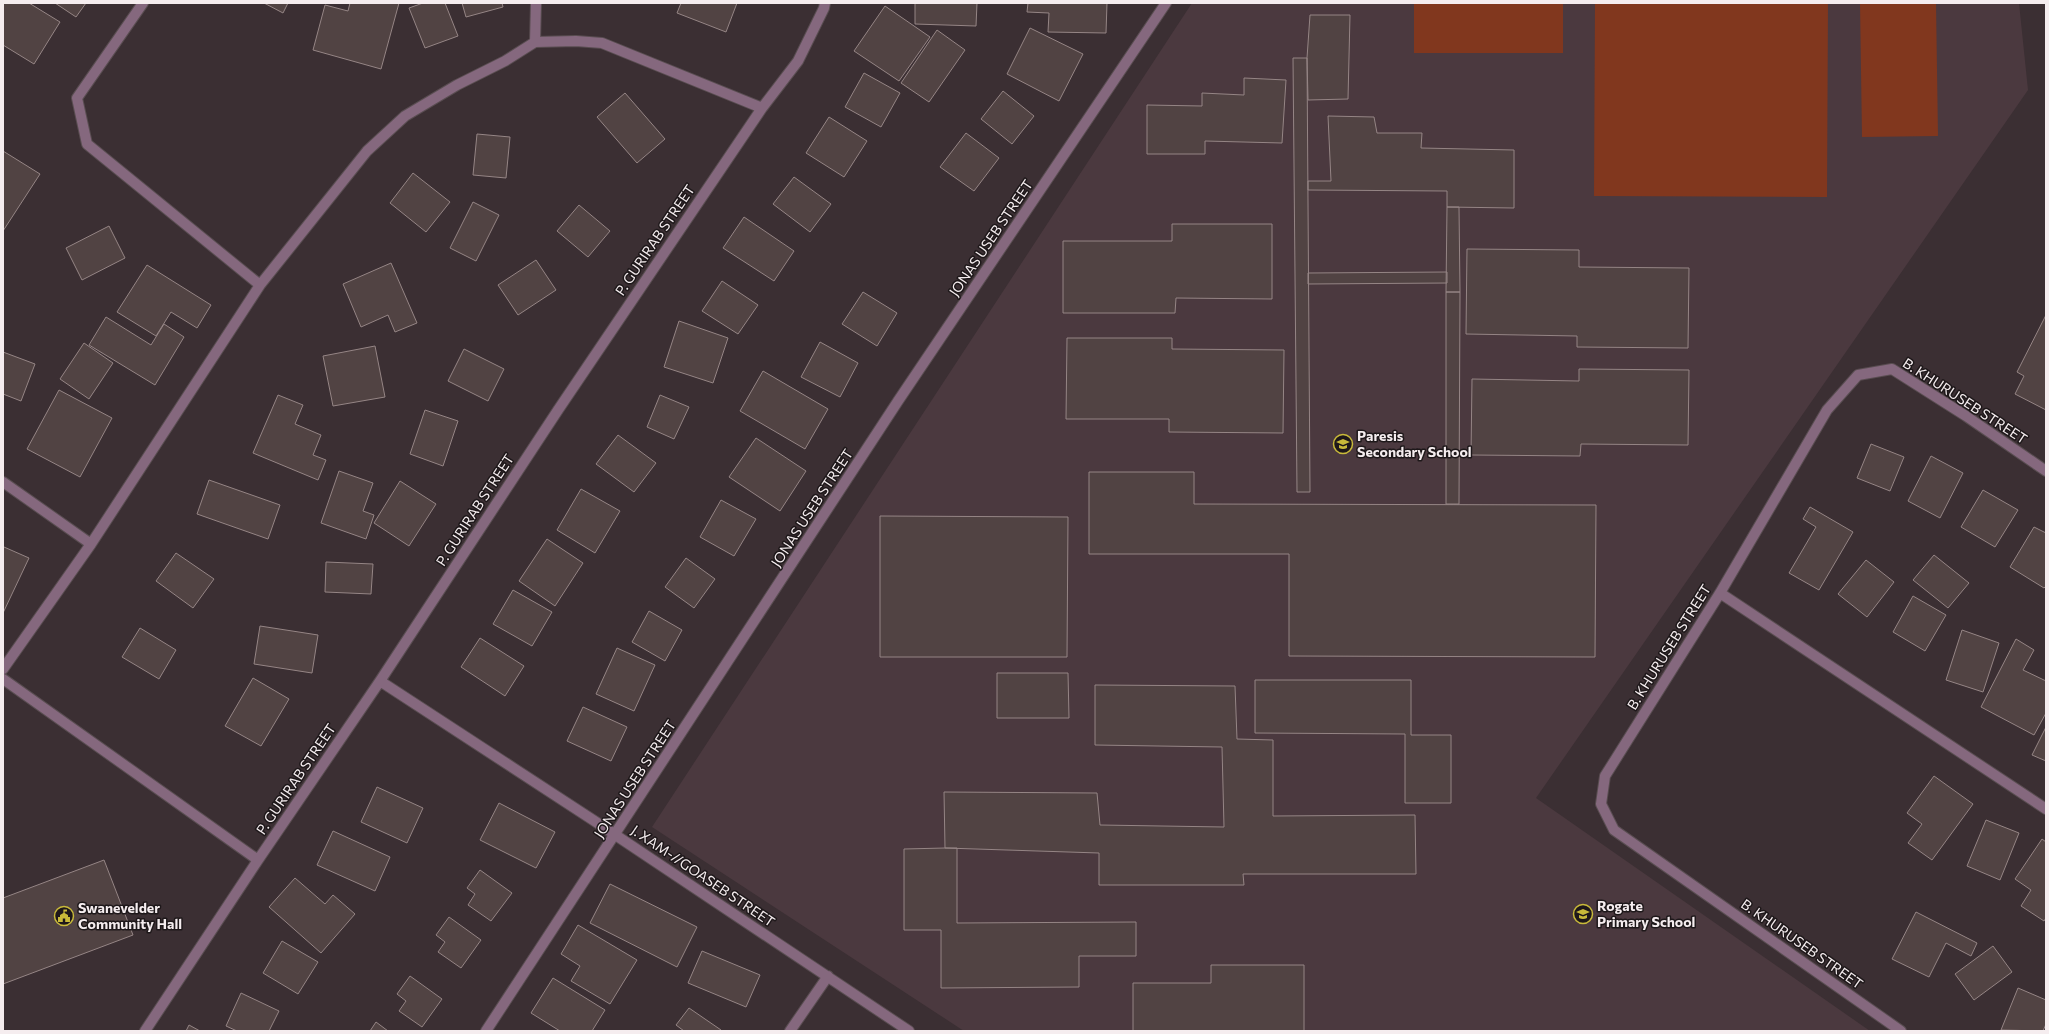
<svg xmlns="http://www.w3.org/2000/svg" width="2049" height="1034" font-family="Commissioner,sans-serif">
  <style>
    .built { fill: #4b393f }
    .green { fill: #81371e }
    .building { fill: #514343; stroke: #958585 }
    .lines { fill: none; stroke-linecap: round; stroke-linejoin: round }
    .minor-casing { stroke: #594d51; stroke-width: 12 }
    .minor { stroke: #85687e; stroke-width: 10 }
    .labels { text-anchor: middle; stroke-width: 3; stroke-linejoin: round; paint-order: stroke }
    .street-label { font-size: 14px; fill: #f5edef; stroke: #1e181a }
    .poi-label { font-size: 14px; font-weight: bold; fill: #f5edef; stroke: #1e181a; text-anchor: start }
  </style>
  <rect width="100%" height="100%" fill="#3b2f33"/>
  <path class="built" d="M1192 3H2019L2028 90 1536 798 1870 1031H964L652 827Z"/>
  <path class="green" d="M1414 3H1563V53H1414Z
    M1595 3H1828L1827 197 1594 196Z
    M1860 3H1936L1938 136 1862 137Z"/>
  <path class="building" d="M3 3H29L60 22 34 64 3 45Z
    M55 3H86L76 17Z
    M264 3H288L283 13Z
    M350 3H399L381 69 313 50 325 5 348 11Z
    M423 3H445L458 36 425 48 409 8Z
    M462 3H502L503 7 466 17Z
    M681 3H737L726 32 677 13Z
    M915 3H977L976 26 915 24Z
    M1028 3H1107L1106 33 1048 32 1049 13 1027 12Z
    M885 6 930 37 899 81 854 51Z
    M1310 15H1350L1348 99 1308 100 1307 58Z
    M1030 28 1083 54 1059 101 1007 74Z
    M937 30 965 50 929 102 901 83Z
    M1293 58H1307L1310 492H1297Z
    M864 73 900 93 881 127 845 107Z
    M1244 78 1286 80 1282 143 1205 141V154H1147V105L1202 106V93L1244 95Z
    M1003 91 1034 116 1012 144 981 119Z
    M625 93 665 139 637 163 597 117Z
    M1328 116 1374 117 1377 133H1422L1421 148 1514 150V208L1447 207V191L1308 190V181H1331Z
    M829 117 867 141 844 177 806 153Z
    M966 133 999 158 974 191 940 167Z
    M477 134 510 137 506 178 473 175Z
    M3 151 40 174 3 231Z
    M413 173 450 202 426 232 390 203Z
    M794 177 831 204 810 232 773 204Z
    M473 202 499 215 476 261 450 248Z
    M579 205 610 231 588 257 557 231Z
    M1447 207H1459L1460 292H1446Z
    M744 217 794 251 774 281 723 248Z
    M1172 224H1272V299L1176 298 1175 313H1063V241H1172Z
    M109 226 125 258 82 280 66 248Z
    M1467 249 1579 250V267L1689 268 1688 348 1577 347V336L1466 334Z
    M536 260 556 290 518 315 498 285Z
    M391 263 417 323 395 332 388 315 361 327 343 284Z
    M147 265 211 305 197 328 171 312 156 336 117 312Z
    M1447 272V283L1308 284V273Z
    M722 281 758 305 738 334 702 311Z
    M863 292 897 313 877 346 842 324Z
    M1446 292H1460L1459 504H1446Z
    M2046 315V410L2015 394 2024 376 2017 372Z
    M106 317 151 345 164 324 184 337 155 385 89 345Z
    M679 321 728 338 713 383 664 367Z
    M1067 338H1172V349L1284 350 1283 433 1169 432V419H1066Z
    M820 342 858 363 840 397 801 377Z
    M84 343 113 363 89 399 60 379Z
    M375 346 385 397 333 406 323 356Z
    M464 349 504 369 488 401 448 381Z
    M3 352 35 364 21 401 3 394Z
    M1579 369 1689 370 1688 445 1581 444 1580 456 1471 455 1472 379 1579 381Z
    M763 371 828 409 805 449 740 411Z
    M59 390 112 418 80 477 27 449Z
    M278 395 303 405 295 424 321 435 313 455 326 460 318 480 253 453Z
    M660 395 689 407 674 439 647 427Z
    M425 410 458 421 443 466 410 454Z
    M618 435 656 463 634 492 596 464Z
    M756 438 806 471 780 511 729 477Z
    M1871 444 1904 457 1890 491 1857 478Z
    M1931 456 1963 473 1940 518 1908 501Z
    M339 471 373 483 363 511 374 515 366 539 321 523Z
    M1089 472H1194V504L1596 505 1595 657 1289 656V554H1089Z
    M209 480 280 505 268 539 197 514Z
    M400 481 436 504 409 546 374 523Z
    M581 489 620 511 595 553 557 530Z
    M1983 490 2018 510 1995 547 1961 527Z
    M721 500 756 519 734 556 700 537Z
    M1810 507 1853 532 1819 590 1789 573 1816 527 1803 519Z
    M880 516 1068 517 1067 657H880Z
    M2034 527 2046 533V586L2044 588 2010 567Z
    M547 539 583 563 555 606 519 581Z
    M4 547 29 558 3 613V548Z
    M176 553 214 579 193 608 156 581Z
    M1934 555 1969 583 1948 608 1913 580Z
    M686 558 715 579 694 608 665 587Z
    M1866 560 1894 582 1867 617 1838 594Z
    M326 562 373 564 371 594 325 592Z
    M513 590 552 612 532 646 493 624Z
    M1913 596 1946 615 1925 651 1893 632Z
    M649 611 682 630 665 661 632 642Z
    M260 626 318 635 312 673 254 664Z
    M140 628 176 650 159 679 122 657Z
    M1962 630 1999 643 1983 692 1946 680Z
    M480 638 524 666 505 696 461 667Z
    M2016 639 2034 650 2023 670 2046 681V713L2034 735 1981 707Z
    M617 648 655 665 634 711 596 694Z
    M997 673H1068L1069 718H997Z
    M253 678 289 699 261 746 225 726Z
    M1255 680H1411V735H1451V803H1405V734L1255 733Z
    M1095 685 1235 686 1237 739 1273 740V816L1415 815 1416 874H1243L1244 885H1099V853L945 848 944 792 1097 793 1100 825 1224 827 1222 747 1095 745Z
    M583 707 627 727 611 761 567 741Z
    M2046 727V761L2032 755Z
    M1934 776 1973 804 1932 860 1908 843 1922 824 1907 813Z
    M377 787 423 808 407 843 361 822Z
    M499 803 555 832 536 868 480 840Z
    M1986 820 2019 833 2000 880 1967 866Z
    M333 831 390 857 375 891 317 865Z
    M2042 839 2046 842V918L2044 921 2021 906 2031 890 2015 879Z
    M945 848H957V923L1136 922V956H1079V987L941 988V930H904V849Z
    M104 860 133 935 3 984V898Z
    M480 870 512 893 491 921 468 905 475 894 467 888Z
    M295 878 325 904 333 895 355 914 321 953 269 907Z
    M610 884 697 927 677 967 590 923Z
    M1916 912 1977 943 1971 956 1946 943 1929 977 1892 959Z
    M449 917 481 940 461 968 438 952 445 942 436 935Z
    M578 925 637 960 610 1004 571 981 580 966 561 954Z
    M282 941 318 962 298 994 263 973Z
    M1993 946 2012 972 1974 1000 1955 974Z
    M702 951 760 975 746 1007 688 983Z
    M1211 965H1304V1031H1133V983H1211Z
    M410 976 442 999 422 1027 399 1011 406 1001 397 994Z
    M553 978 605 1010 592 1031H560L531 1013Z
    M2018 988 2046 1000V1024L2043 1031 2001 1030Z
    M241 993 279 1011 269 1031H237L226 1026Z
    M689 1008 721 1030 720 1031H684L676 1025Z
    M376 1022 388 1031H370Z
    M189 1025 200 1031H186Z"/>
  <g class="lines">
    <g class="minor-casing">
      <path id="minor" d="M143 3 77 98 87 144 260 285
        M535 42 536 3
        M3 482 91 544
        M1720 593 2046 809
        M3 669 91 544 260 285 367 151 405 116 457 85 505 61 535 42 576 41 602 43 762 108
        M3 679 258 860
        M380 681 593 820 909 1031
        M145 1031 258 860 380 681 558 410 762 108 798 61 824 8 825 3
        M486 1031 898 401 1166 3
        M790 1031 828 976
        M1901 1031 1614 830 1601 804 1605 776 1720 593 1827 410 1858 375 1892 369 1966 416 2046 471"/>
    </g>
    <use href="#minor" class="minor"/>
  </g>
  <defs>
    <g id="school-ring" transform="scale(1)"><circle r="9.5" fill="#1e181a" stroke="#c9ba3a" stroke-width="1.5"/><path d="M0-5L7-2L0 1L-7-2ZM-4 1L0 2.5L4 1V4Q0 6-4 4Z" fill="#c9ba3a"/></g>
    <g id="civic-ring" transform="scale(1)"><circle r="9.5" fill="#1e181a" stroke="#c9ba3a" stroke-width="1.5"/><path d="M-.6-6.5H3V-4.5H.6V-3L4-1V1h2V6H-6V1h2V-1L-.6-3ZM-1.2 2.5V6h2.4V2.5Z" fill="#c9ba3a"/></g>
  </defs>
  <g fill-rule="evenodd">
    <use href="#school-ring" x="1343" y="444"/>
    <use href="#school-ring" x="1583" y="914"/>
    <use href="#civic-ring" x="64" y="916"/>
  </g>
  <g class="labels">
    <g class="street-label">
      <text transform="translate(991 238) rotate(-56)" y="5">JONAS USEB STREET</text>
      <text transform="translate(655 240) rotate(-56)" y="5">P. GURIRAB STREET</text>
      <text transform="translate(1965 401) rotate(33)" y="5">B. KHURUSEB STREET</text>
      <text transform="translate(812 508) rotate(-57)" y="5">JONAS USEB STREET</text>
      <text transform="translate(475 510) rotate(-57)" y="5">P. GURIRAB STREET</text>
      <text transform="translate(1669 647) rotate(-58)" y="5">B. KHURUSEB STREET</text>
      <text transform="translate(296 779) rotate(-56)" y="5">P. GURIRAB STREET</text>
      <text transform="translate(635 779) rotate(-57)" y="5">JONAS USEB STREET</text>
      <text transform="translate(703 876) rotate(34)" y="5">J. XAM-//GOASEB STREET</text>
      <text transform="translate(1802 944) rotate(35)" y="5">B. KHURUSEB STREET</text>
    </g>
    <g class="poi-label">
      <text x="1357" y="441">Paresis<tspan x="1357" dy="16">Secondary School</tspan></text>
      <text x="1597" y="911">Rogate<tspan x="1597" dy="16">Primary School</tspan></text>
      <text x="78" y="913">Swanevelder<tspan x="78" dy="16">Community Hall</tspan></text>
    </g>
  </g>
  <rect width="2049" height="1034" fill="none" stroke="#f5edef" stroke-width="8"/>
</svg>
